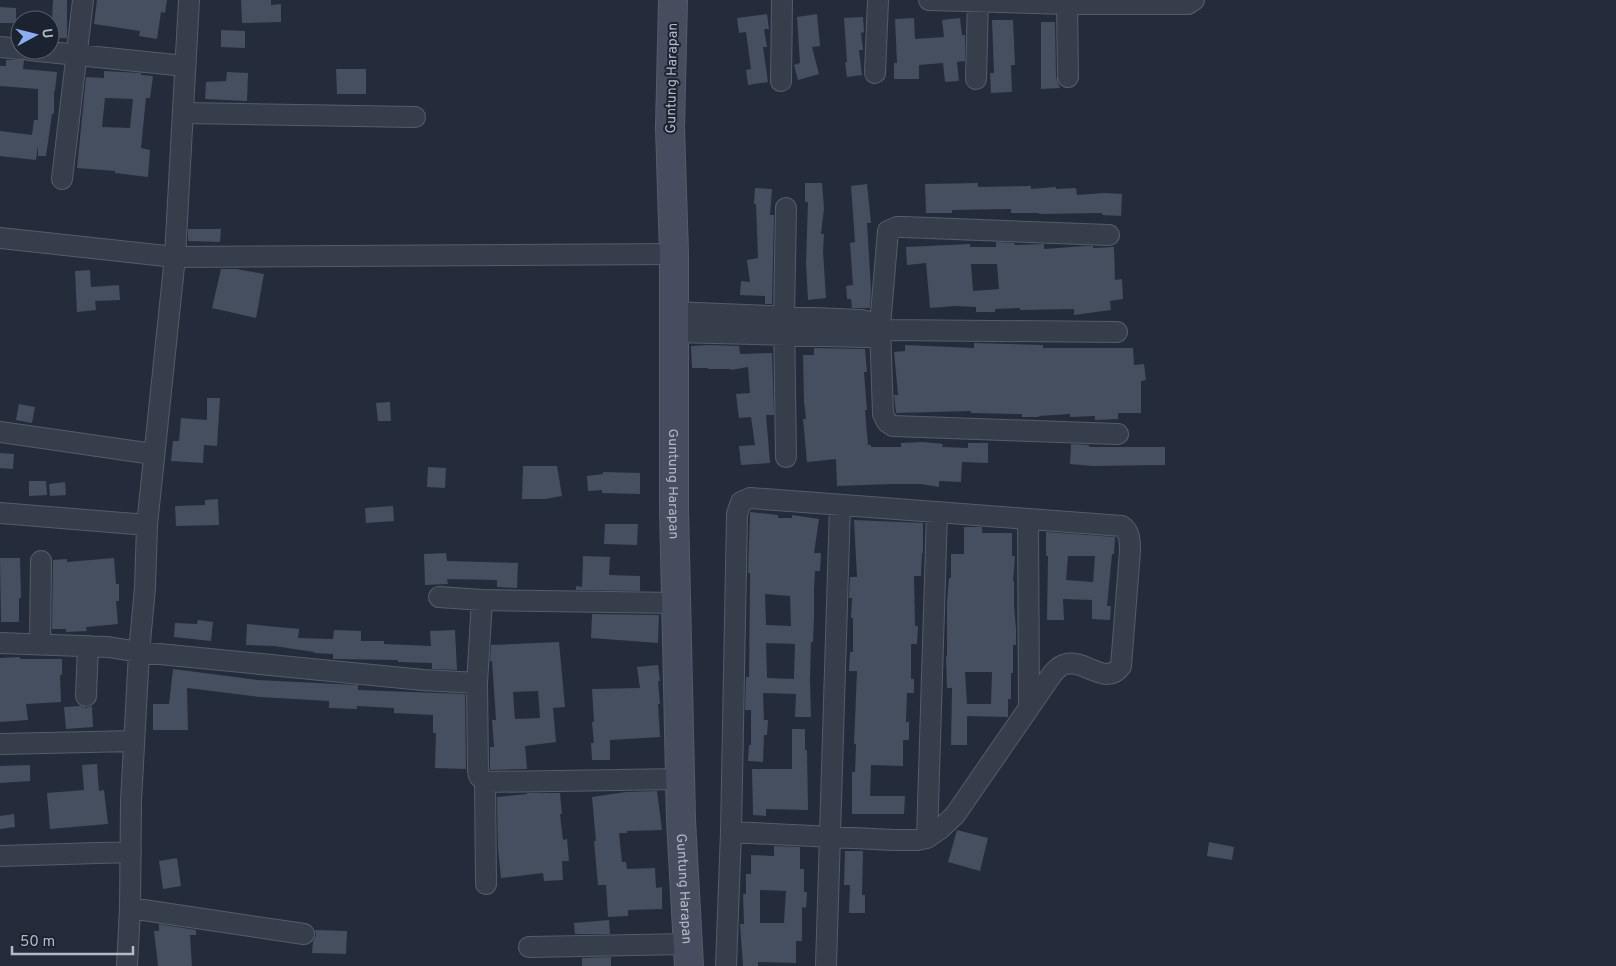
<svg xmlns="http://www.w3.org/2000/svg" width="1616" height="966" font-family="Overpass,sans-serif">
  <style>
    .building { fill: #454f5f; fill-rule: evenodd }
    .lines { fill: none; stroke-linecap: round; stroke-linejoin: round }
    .street-casing { stroke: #555c69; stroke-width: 22 }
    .secondary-casing { stroke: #555c69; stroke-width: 30 }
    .street { stroke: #373e4b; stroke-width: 20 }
    .secondary { stroke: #454d5e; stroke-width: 28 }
    .labels { text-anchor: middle; stroke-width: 4; stroke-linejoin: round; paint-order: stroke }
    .street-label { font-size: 14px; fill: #b3b9c7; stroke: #1c2330 }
  </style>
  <rect width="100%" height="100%" fill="#242c3b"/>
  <path class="building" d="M53 0H67V38H50V19H52Z
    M97 0H167L165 13 161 12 157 39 139 36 140 31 94 24Z
    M241 0H271V5L281 4V22L242 23Z
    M0 7 16 8V23H0Z
    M767 14 769 29H764L767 47H763L768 82 748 85 746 70 751 69 746 32 739 33 737 18Z
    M817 14 820 46 812 47 819 74 798 80 794 65 800 63 797 17Z
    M863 17 864 32 861 33 863 50H859L862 75 847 77 845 62H847L844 18Z
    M914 18 915 39 944 37 942 20 960 18 962 35H965V61L957 62 959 81 945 82 943 63 919 65V79H894V63H897L895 19Z
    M992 20H1013L1015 65H1011L1012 92 991 93 990 73H994Z
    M1041 22H1055L1056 77 1060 88 1041 89Z
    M221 30 245 31V48L221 47Z
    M6 60H24L23 69 57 72 55 91 54 90V114H52L46 156H38V145L36 160 0 156V131L32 135 34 120H38V89L0 86V66H6Z
    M336 69H366V94H337Z
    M104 71 141 73V75L153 76 150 98H146L141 148 150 150 148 177 115 173V171L77 168 86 77 104 78ZM105 98 133 99 130 128 102 127Z
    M227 72 248 73 247 101 205 99 206 82 226 81Z
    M805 183H822L824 208 821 234H824L823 252 826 298 808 300 806 264 808 202H805Z
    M978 183V187L1031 186V189L1056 187V189L1076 188 1077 195 1104 193 1122 194 1121 216 1102 215V213L1039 214V213H1011V209L952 210V213H926L925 184Z
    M867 184 871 223H867L871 290 870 308H852L851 299H847L846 286 853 285 850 243 855 242 851 186Z
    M755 188 772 189 770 215H774L772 304H765V296L740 295 741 281 750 282 747 260 758 258 756 204H754Z
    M188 229H221L220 242 188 241Z
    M996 242 1014 243 1015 245 1044 244V249L1085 246H1093V248L1114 247 1115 280 1122 279 1123 299 1110 301 1111 310 1074 315V309L1020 310V308L995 309V312H976V307L955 306 930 308 926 263 907 265 906 247 970 244V247H996ZM971 264H997L999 289 973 291Z
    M221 269H236L264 274 256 318 212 308Z
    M90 270 91 287 119 285 120 300 95 301 96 310 77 312 75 271Z
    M974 343 1043 345V348H1133L1134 365 1144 364 1146 380 1141 381V413H1118V419L1095 420V416L1070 417V414L1039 416V417H1022V414L971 413V411L896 413 894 395H898L894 352 905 351V345L974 348Z
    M708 345 739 346 740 354 772 353 774 415H766L770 463 741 465 739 446 755 445 751 417 739 418 736 394 750 393 748 367 731 370V369H708V368H692L691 346Z
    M814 348 865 349 867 372H864L867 410H865L868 445H871V447H901V443L923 442 943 444 942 447 968 448V443H988V463L962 462 961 482 939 481V487L921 484H892L837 486 836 459 807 462 803 419H806L804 401 803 355H814Z
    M207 398H220L217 446 204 445 203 463 171 461 173 441H179L181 418 207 420Z
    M390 402 391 421H378L376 403Z
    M19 404 35 407 32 423 16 420Z
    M1071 444 1089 445V447H1165V465L1092 466 1070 464Z
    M0 453 14 454 13 469 0 468Z
    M523 466H557L562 496 545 499H522Z
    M428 467 446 468 445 488 427 487Z
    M603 472 640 473V494L602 493V490L588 491 587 476 603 474Z
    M29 481H46L47 495 29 496Z
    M65 482 66 495 50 496 49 484Z
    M218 499 219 525 176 526 175 506 205 505V500Z
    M393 506 394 521 366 523 365 508Z
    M750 512 778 515V518H792V515L819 519 814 553H821L820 571H815L814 589V616L813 642H811L810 679 811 717H795L796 694 763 693 764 720H768L767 735H764L763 762 748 761 749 745H751V710H745L746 677H749L750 573H748ZM765 594 790 596 791 626 766 625ZM766 643 795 644 794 679 767 678Z
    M854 520 923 523V553H922L921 576H914L915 626H918L917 644H911V679H914V693H907L906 722H909V740H903V766L871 765 870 796H905L904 814H852V772H855L856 744H854L857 671H849L850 652H853V618H851L852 598H849L850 577H857Z
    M605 524H638L637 545 604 544Z
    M964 527H982V533H1012V556H1015L1013 581H1014V606L1016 628V645H1013V673H1011V699H1008V717L967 716V745H951L952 688H947L946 657 947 656V602L949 578H951V554H964ZM965 672H992L991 704H967Z
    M1046 532 1115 537 1114 554H1112L1107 606H1111L1110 620 1092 619V600L1063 599 1064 620H1047L1048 556H1046ZM1068 556H1095L1093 582 1066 580Z
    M446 553 447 561 518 563 517 588 497 587V580L447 579 448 584 425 585 424 554Z
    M583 556 610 557 609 575 640 576V591L576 590V586L582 587Z
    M0 558H20L21 598H19V622H1Z
    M114 558 116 584H119V601H116L118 624 86 627 87 631 66 632V629H52L53 560 67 559V562Z
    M592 614 659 615 658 643 591 638Z
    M198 620 213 622 211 641 174 637 175 623 197 624Z
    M247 624 299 629 298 638 333 639 334 630 361 631V641H384V644L431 646 430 631 455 630 457 670 432 669V663L398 662V660L335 659H333V654L314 653V652L274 646 246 645Z
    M559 642 565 707 553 708 556 742 525 746 527 769 490 770V747H494L492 720H496L492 661H490L491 645ZM538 691 540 718 515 719 513 692Z
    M20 657V659H62V675H60L61 702 26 704 28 720 0 722V658Z
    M658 665 660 681H658L660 704H658L660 737 610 740V760H592L591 743H594L592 722H594L592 689 640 688 637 667Z
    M173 669 257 680 358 685V690L465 694 466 769 435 768 436 733H433V715L394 713V708L357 706V709L329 708V701L260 697 187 688 188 730H153V704H169Z
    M80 706 86 708 92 706 93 727 66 729 64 707Z
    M792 729H805V750H807L808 810 766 809V816L753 815 752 769H792Z
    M97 764 99 791 104 790 108 824 50 829 47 793 84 790 82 765Z
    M30 765V781L0 783V766Z
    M657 791 662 830 627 831V833H619L622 862H626L627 869 655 868 656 888 662 887V909L628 910V916L608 917 606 885H598L594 841H596L592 797 626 792Z
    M527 793H560L562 814H560L563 840 567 839 569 861H562L563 880 544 881 543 873 501 878 498 848 497 797 527 794Z
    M14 814 15 827 0 829V816Z
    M957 830 988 838 980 871 948 862Z
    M1209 842 1234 847 1232 860 1207 856Z
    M774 846 800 847V869H804V892H807L806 908 802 907V941H796V963L758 962V966H743L740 924H744L743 894H746V874H751V855L774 856ZM760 890 786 891 784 923H760Z
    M845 851H863L862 895H865V913H849L850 885H844Z
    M177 858 181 886 163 889 159 861Z
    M609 920 610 934H575L574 923Z
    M159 924 196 930V935H190L192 966H158L154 931H159Z
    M315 930 347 931 346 954 312 953 313 942 316 935Z
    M611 957V966H582V958Z"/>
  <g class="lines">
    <g class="street-casing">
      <path id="street" d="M929 0 1066 4H1188L1194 0
        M1067 0 1068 77
        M0 47 20 49
        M29 50 185 66
        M875 73 878 0
        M976 79 978 0
        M781 81 782 0
        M184 113 415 117
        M62 179 83 0
        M786 208 784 317 786 457
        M1109 235 903 227H897L888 231 880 326 883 414 887 422 893 426 1118 434
        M0 238 175 257 674 254
        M673 312 861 320 870 322 888 330
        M674 332 864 337H870L888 330 1117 332
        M0 432 153 454
        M0 513 147 525
        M1028 519 1029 705
        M439 597 482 600 676 603
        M482 600 477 683 478 770 479 776 485 782 486 884
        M0 643 108 647 139 652 423 680 477 683
        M40 644 41 561
        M86 696 88 646
        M0 744 134 741
        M485 782 680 779
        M927 838 937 513
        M0 856 131 852
        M130 908 304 934
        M529 947 688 944
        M127 966 130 908 131 801 139 652 145 588 147 525 175 257 189 0
        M726 966 731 832 737 514 741 502 750 498C874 508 998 516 1122 526 1130 531 1130 542 1130 551L1121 666C1106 687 1085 659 1066 664 1060 665 1057 669 1053 673L955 815 940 829 927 838 917 840H894L731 832
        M826 966 840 505"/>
    </g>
    <g class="secondary-casing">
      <g id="secondary">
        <path id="s1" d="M673 0 670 127 674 254V508L681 820 689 966"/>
      </g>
    </g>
    <use href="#street" class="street"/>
    <use href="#secondary" class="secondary"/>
  </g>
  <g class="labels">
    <g class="street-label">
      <text transform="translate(671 78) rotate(-89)" y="5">Guntung Harapan</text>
      <text dy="5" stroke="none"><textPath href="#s1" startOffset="484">Guntung Harapan</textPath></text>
      <text dy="5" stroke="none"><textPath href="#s1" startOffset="889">Guntung Harapan</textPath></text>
    </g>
  </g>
  <g transform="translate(35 35) rotate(83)"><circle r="24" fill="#1c2330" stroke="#585f6c"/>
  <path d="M0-4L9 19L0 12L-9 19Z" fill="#8baef3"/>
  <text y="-8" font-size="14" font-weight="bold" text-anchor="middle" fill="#b3b9c7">U</text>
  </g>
  <path d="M12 946v8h121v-8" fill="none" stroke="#b3b9c7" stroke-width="2.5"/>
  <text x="20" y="946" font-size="15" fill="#b3b9c7" stroke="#1c2330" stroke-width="4" paint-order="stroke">50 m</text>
</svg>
